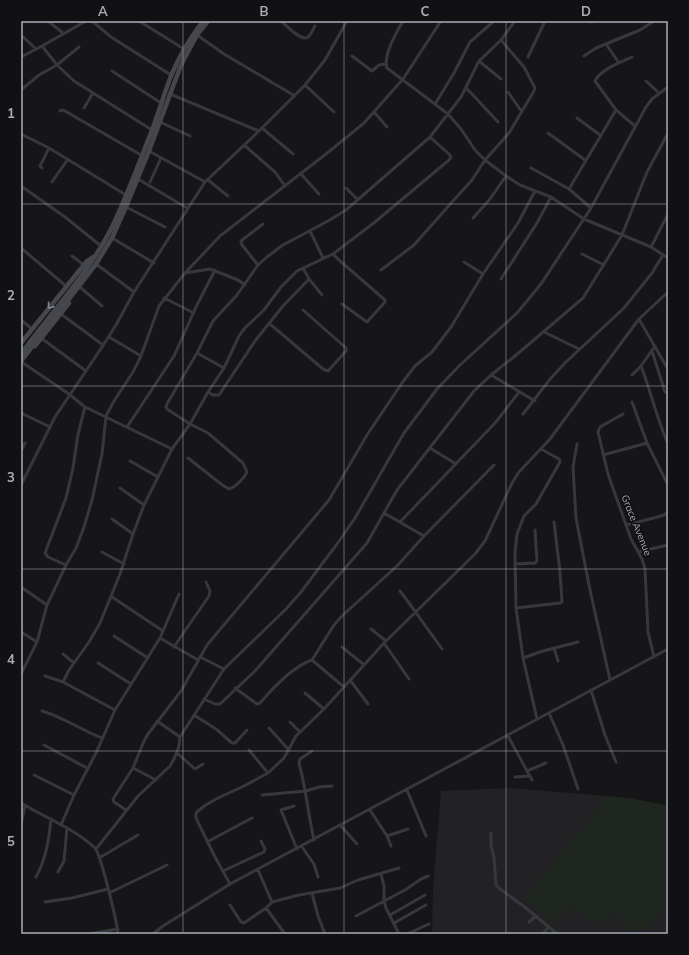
<svg xmlns="http://www.w3.org/2000/svg" width="689" height="955" font-family="Mulish,sans-serif">
  <style>
    .built { fill: #222225 }
    .green { fill: #1e261f }
    .lines { fill: none; stroke-linecap: round; stroke-linejoin: round }
    .minor { stroke: #37383d; stroke-width: 3 }
    .secondary { stroke: #45474d; stroke-width: 4.5 }
    .oneway { stroke: #858993 }
    .grid { fill: none; stroke: #a8adb8; stroke-width: 1; stroke-opacity: 0.55 }
    .labels { text-anchor: middle; stroke-width: 3.5; stroke-linejoin: round; paint-order: stroke }
    .street-label { font-size: 10px; fill: #a8adb8; stroke: #111113 }
    .neatline { fill: none; stroke: #a8adb8; stroke-width: 1.5 }
    .grid-label { font-size: 13px; text-anchor: middle; font-weight: bold; fill: #a8adb8 }
  </style>
  <rect width="100%" height="100%" fill="#161618"/>
  <path class="built" d="M512 788 629 798 668 806V934H432L433 890 441 791Z"/>
  <path class="green" d="M601 796 629 798 668 806V910C658 914 654 920 649 929L630 930 615 913 596 925 571 905 555 925 523 899 599 808Z"/>
  <g class="lines">
    <path class="minor" d="M48 21 63 33
      M92 21 111 37 171 75
      M139 21 184 49
      M281 21C286 25 301 42 308 37 311 35 313 29 315 26
      M403 21C397 32 383 54 387 68L448 114 461 129 475 150 485 160 506 176 520 185 551 197 584 219 651 247 668 258
      M589 21 592 22
      M21 35 36 49
      M197 35 224 54 295 96
      M606 44 619 63
      M42 46 57 65 74 81 152 130
      M352 56 372 71 379 65 386 64
      M584 56 596 48 640 30 654 21
      M21 57 42 46 86 21
      M528 57 545 21
      M632 57C621 62 601 69 595 81L616 110 635 126
      M479 61 501 79
      M112 71 161 103
      M646 81 659 93
      M305 85 334 112
      M466 88 472 94 498 122
      M21 90 39 75 57 65 79 47
      M508 92 522 112
      M170 94 259 131
      M435 104 454 73 470 42 494 21
      M84 108 93 93
      M60 111 61 110 65 111 141 155
      M374 112 387 127
      M577 118 600 135
      M160 122 190 136
      M262 128 293 154
      M548 133 585 160
      M21 134 49 148 126 195
      M244 145 275 172 285 186
      M149 151 205 182
      M42 168 40 166 49 148
      M531 168 569 189 591 208
      M301 174 319 194
      M138 179 187 208
      M208 180 228 196
      M52 182 68 159
      M150 182 161 158
      M21 186 65 217 101 246
      M346 188 357 199
      M569 189 616 110
      M126 207 165 227
      M473 218 490 199 506 176
      M310 231 323 258
      M112 238 154 263
      M651 247 668 214
      M21 248 66 286
      M333 254 339 260 385 300V302L367 322 342 304
      M582 254 604 265
      M72 256 84 265
      M464 262 483 274
      M96 264 134 292
      M258 265 242 245 241 241 263 224
      M303 268 309 279 322 295
      M381 270 414 245 453 201 472 180 485 160 509 133 534 91 535 88 524 67 501 40
      M185 273 210 269 238 280 245 285
      M501 279 537 223 551 197
      M81 288 102 306
      M164 298 194 313
      M61 314 103 345
      M639 319 666 366
      M21 320 32 329
      M270 324 323 369 328 371 346 351V348L303 310
      M544 332 579 349
      M109 337 141 356
      M41 338 86 371
      M652 351 665 392
      M197 353 224 368
      M23 363 69 394 85 407 78 434 73 468 66 498 45 553 48 557 66 565
      M641 366C651 392 657 419 668 444
      M491 375 535 401
      M632 375 641 366 655 346
      M208 392 213 395H219L255 341 283 306 309 279
      M632 402 647 443 668 485
      M85 407 172 449
      M21 413 50 427
      M523 414 551 378 566 362 624 308 652 273 663 255
      M623 414 600 427 598 432 608 474 631 539 642 559 645 569 648 632 654 657
      M127 427 174 356 196 307 215 270
      M577 444 573 467 576 518 590 590 610 680
      M430 448 456 464
      M21 451 25 443
      M603 455 647 443
      M188 458 221 484 229 489C236 487 244 478 247 472L243 463 208 433 190 424 167 409 166 407 168 402 197 353 213 321 237 295 258 265 267 257 283 245 328 221 346 210 430 137 461 97 479 61 501 40 515 21
      M668 458V460
      M130 461 158 477
      M21 485 55 417 102 347 116 325 134 292 205 182 259 131 305 85 325 60 347 21
      M120 488 144 505
      M384 513 424 536
      M112 519 133 534
      M401 521 496 422 519 392
      M627 525 661 516 668 513
      M102 552 124 564
      M638 552 668 545
      M515 564 535 563 537 561 535 530
      M21 587 47 605
      M400 591 409 603 442 649
      M112 597 163 631
      M516 608 560 603 562 602 560 572 554 522
      M371 629 386 641
      M21 632 37 642
      M114 636 148 658
      M160 638 198 660
      M384 643 409 679
      M174 647 182 635 209 596 210 591 206 582
      M342 647 363 664
      M554 648 558 661
      M63 654 74 663
      M200 657 224 669
      M523 658 543 651 578 642
      M312 660 344 687
      M98 663 131 684
      M21 674 37 642 47 605 66 565 76 548 84 527 92 500 102 454 106 416 114 401 133 372 141 356 159 306 185 273 220 236 326 154 364 123 403 79 441 21
      M45 676 63 682 115 710
      M350 680 368 704
      M63 682 69 670 89 642 100 623 120 574 133 534 144 505 172 449 190 424 208 392 224 368 239 336 245 328 264 310 281 287 297 271 333 254 375 222 449 160 451 157 450 155 430 137
      M235 688 257 704 260 703C272 689 294 666 312 660L334 625 343 615 397 566 424 536 494 465
      M591 690 605 735 616 762
      M305 693 324 709
      M204 699 215 704H220L255 671 367 543 397 490 474 391 491 375 515 356 583 298 622 235 647 172 668 133
      M42 711C63 717 81 730 102 738
      M549 713 563 745 578 789
      M194 715 216 729 232 743H235L247 730
      M537 719 523 658 516 608 515 553 517 534 524 516 536 504 560 462 559 459 541 449
      M157 721 180 737
      M290 722 300 732
      M269 728 289 750
      M508 736 532 780
      M44 745 87 768
      M249 750 268 773
      M312 751 300 759 299 763C306 788 308 814 314 840
      M177 753 195 769 203 764
      M133 768 156 780
      M527 771 546 763
      M34 775 74 795
      M515 777 530 776
      M407 790 426 836
      M262 795 306 791 319 787 332 786
      M21 803C46 818 73 828 95 848 101 855 117 922 118 934
      M294 806 281 810 297 849
      M126 810 114 802 113 799 133 768 144 741 148 734 181 691 207 645 329 500 367 435 402 383 415 366 432 352 451 327 483 274 518 223 535 191
      M370 810 387 836 391 846
      M21 824 25 806
      M61 825 74 795 96 753 115 710 160 638 179 594
      M341 826 357 844
      M491 833V846L494 857 496 885 500 889 526 908 557 934
      M387 836 408 829
      M207 842 252 818
      M302 847 314 864 318 877
      M96 849 138 796 170 766 174 759 179 746 180 737 224 669 286 609 301 592 337 544 355 518 404 433 437 389 459 366 517 313 541 284 591 208 646 107 652 99 668 87
      M99 858 138 835
      M258 870 272 902
      M223 871 264 852 265 849 261 841
      M58 872 64 861 67 828
      M381 874 384 886V901L386 908 399 934
      M36 877C46 859 49 839 51 819
      M230 884 215 857 196 818V813L204 806 216 799 244 786 268 773 284 758 296 736 324 709 384 643 475 554 485 541 512 483 519 472 550 439 639 319 668 292
      M109 893 167 865
      M312 893 318 916 325 934
      M45 902 72 898 108 889
      M230 905 241 922 244 923 266 908 272 902 299 895 340 888 358 880 399 868
      M266 908 285 934
      M390 915 425 895
      M356 916 405 890 421 879 428 876
      M529 922 536 916
      M394 923 426 905
      M88 934 118 929
      M153 934 163 926 230 884 668 649
      M407 934 429 924
      M543 934 548 927"/>
    <path class="secondary" d="M21 343 87 261 93 257
      M35 346 69 303
      M21 354C52 311 91 271 114 223 128 193 140 161 152 130 159 112 164 94 171 76 179 56 190 38 203 21
      M21 361 96 264 112 238 126 207 149 151 181 65 197 35 208 21"/>
  </g>
  <defs><path id="oneway-chevron" d="M-2-3.5L2.5 0L-2 3.5" fill="none" stroke-width="1.6" stroke-linecap="round" stroke-linejoin="round"/></defs>
  <use class="oneway" href="#oneway-chevron" transform="translate(50 306) rotate(130)"/>
  <path class="grid" d="M183 21V934M344 21V934M506 21V934M21 204H668M21 386H668M21 569H668M21 751H668"/>
  <g class="labels">
    <g class="street-label">
      <text transform="translate(637 525) rotate(68)" y="4">Grace Avenue</text>
    </g>
  </g>
  <rect width="689" height="955" fill="none" stroke="#111113" stroke-width="44"/>
  <rect x="22" y="22" width="645" height="911" class="neatline"/>
  <g class="grid-label">
    <text x="103" y="16">A</text>
    <text x="264" y="16">B</text>
    <text x="425" y="16">C</text>
    <text x="586" y="16">D</text>
    <text x="11" y="118">1</text>
    <text x="11" y="300">2</text>
    <text x="11" y="482">3</text>
    <text x="11" y="664">4</text>
    <text x="11" y="846">5</text>
  </g>
</svg>
